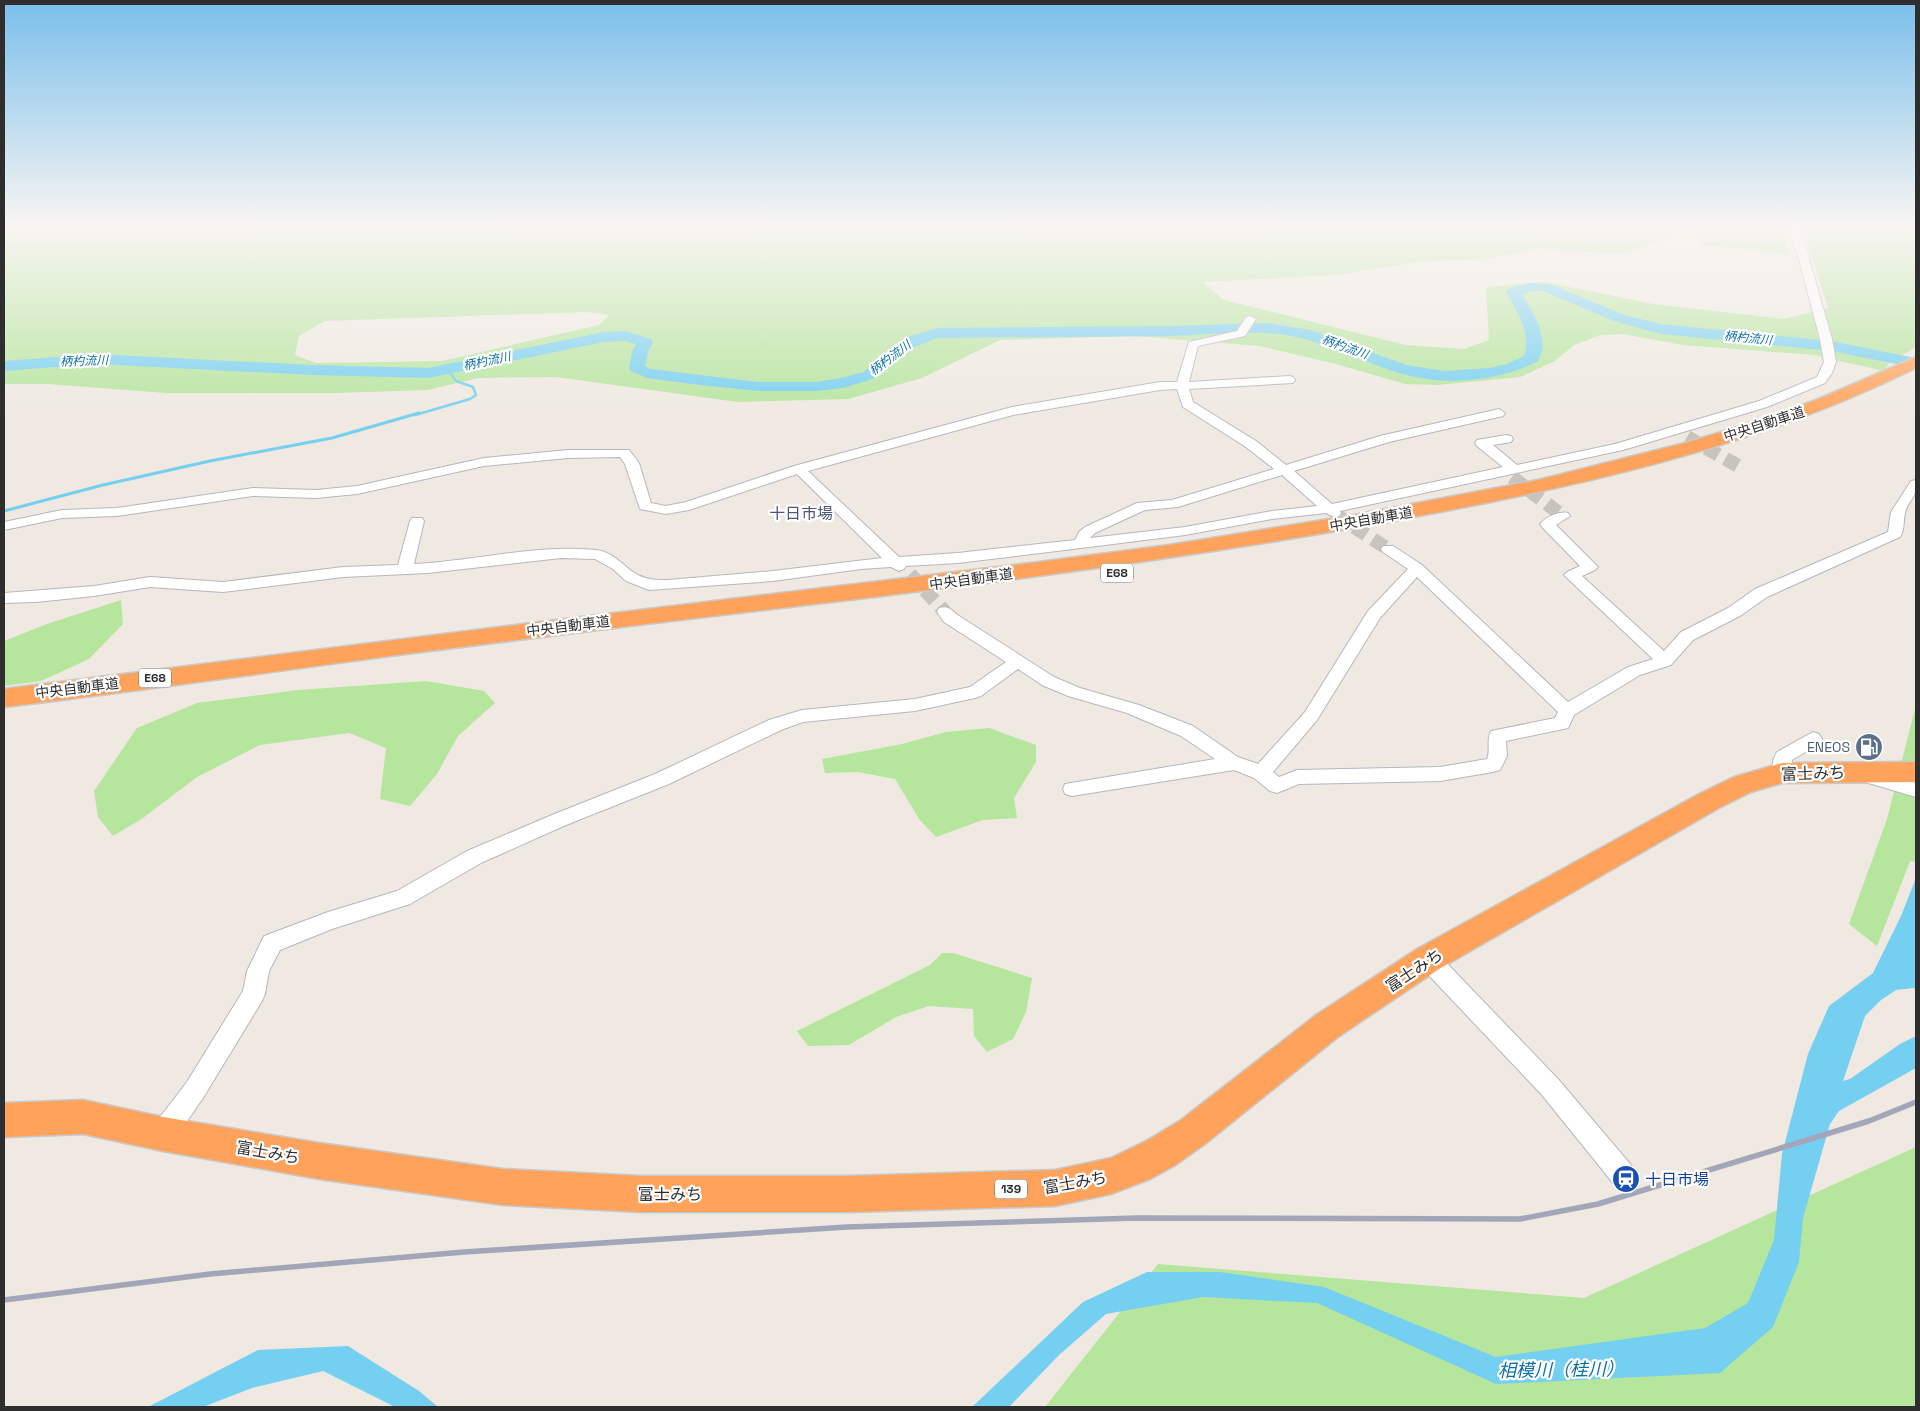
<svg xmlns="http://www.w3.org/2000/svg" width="1920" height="1411" font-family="'Space Grotesk','Noto Sans JP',sans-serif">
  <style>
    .green { fill: #b6e59e; fill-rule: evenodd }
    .water { fill: #75cff0 }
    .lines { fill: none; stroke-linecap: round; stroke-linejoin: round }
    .stream-far1 { stroke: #75cff0; stroke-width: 2.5 }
    .stream { stroke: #75cff0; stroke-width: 3 }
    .river { fill: #75cff0; fill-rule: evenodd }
    .minor-tunnel { stroke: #c8c4bd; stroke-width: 14; stroke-dasharray: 14 8; stroke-linecap: butt }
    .minor-casing { stroke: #b4b7c1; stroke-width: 2 }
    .highway-casing { stroke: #c9c9c9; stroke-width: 3 }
    .minor { fill: #fff; fill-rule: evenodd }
    .highway { fill: #ffa35c; fill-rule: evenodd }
    .rail { stroke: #a3a6b8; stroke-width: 5.5 }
    .labels { text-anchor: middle; stroke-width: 4.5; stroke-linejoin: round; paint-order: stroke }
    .far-water-label { font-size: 12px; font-style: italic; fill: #0d6fa3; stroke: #fff }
    .shield { fill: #fff; stroke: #6d6d6d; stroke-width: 1 }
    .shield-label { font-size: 12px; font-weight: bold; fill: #2e2e2e }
    .street-label { font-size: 14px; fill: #2e2e2e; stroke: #fff }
    .service-label { font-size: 14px; fill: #4e5e75; stroke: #fff; text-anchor: end }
    .quarter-label { font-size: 16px; fill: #4d5680; stroke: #fff }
    .near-street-label { font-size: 16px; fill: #2e2e2e; stroke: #fff }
    .near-transit-label { font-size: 16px; fill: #164399; stroke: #fff; text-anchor: start }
    .near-water-label { font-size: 18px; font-style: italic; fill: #0d6fa3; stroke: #fff }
  </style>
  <rect width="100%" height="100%" fill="#efe9e1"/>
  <path class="green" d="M4 227H1673L1675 234 1645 248 1619 254 1535 249 1487 259 1427 261 1334 275 1203 282 1224 300 1406 345 1464 349 1489 340 1486 287 1545 282 1653 304 1784 319 1828 308 1803 227H1916V347L1890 362 1884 371 1814 355 1683 345 1622 334 1600 335 1574 345 1555 361 1520 377 1438 385 1405 384 1336 364 1259 346 1135 336 1000 340 922 378 848 399 738 402 556 377 478 378 428 390 336 393H166L48 384H4ZM586 312 609 315 599 325 442 361 316 363 295 355 299 336 325 321Z
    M1693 227H1782L1789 254 1702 245Z
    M121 600 123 624 89 659 41 681 4 686V641L47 624Z
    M426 681 484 691 495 703 458 736 437 774 410 806 380 799 386 748 349 733 260 745 197 777 143 818 113 836 98 817 94 791 137 728 197 703 298 690Z
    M1916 705V862L1910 861 1877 946 1849 924 1887 819Z
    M989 728 1036 745V762L1014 798 1017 818 983 820 936 837 919 819 895 779 858 772 825 773 822 759 902 744 946 732Z
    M942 953H953L1032 978 1026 1012 1013 1039 987 1052 974 1036 973 1009 929 1006 896 1017 849 1045 808 1046 797 1031 930 965Z
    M1916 1147V1407H1045L1158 1264 1584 1298Z"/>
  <path class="water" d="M1916 878V991L1914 988 1896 990 1881 1000 1865 1016 1843 1081 1850 1079 1900 1044 1916 1036V1068L1839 1111 1830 1124 1803 1218 1799 1262 1773 1327 1720 1373 1496 1384 1317 1303 1203 1297 1106 1314 1059 1355 1009 1407H972L1083 1302 1147 1272H1220L1324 1287 1496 1357 1705 1328 1748 1303 1774 1240 1782 1154 1808 1054 1829 1006 1873 973 1901 916Z
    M348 1346 419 1391 438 1407H395L323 1371 252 1388 203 1407H148L258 1350Z"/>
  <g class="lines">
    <path class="stream-far1" d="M415 415 470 399 476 395 473 387 456 381 448 370"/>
    <path class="stream" d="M4 511 103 485 210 461 332 438 419 413"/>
    <path class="river" d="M1530 283 1550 284 1624 315 1661 324 1831 341 1916 358V368L1831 351 1661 334 1614 321 1543 291H1531L1522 294C1533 313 1552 340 1537 362 1494 382 1442 387 1396 372 1353 358 1313 335 1267 333 1234 331 1201 335 1168 336 1091 337 1014 337 937 338L912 348 873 379 843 388 816 391H758L700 385 647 378 631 371 629 368 632 352 636 344 624 341 604 342 428 378 312 375 95 364 4 371V361L95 354 312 365 428 368 604 332 625 331 651 339 653 342 648 352 645 366 651 369 758 382H816L841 378 863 372 908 337 937 328 1169 326 1266 323 1311 330 1406 365 1445 371 1489 368 1507 364 1524 356C1532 333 1517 312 1506 292L1508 289Z"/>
    <path class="minor-tunnel" d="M1687 437 1740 467
      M1512 477 1563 516
      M1336 515 1388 549
      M910 574 945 612"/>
    <g class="minor-casing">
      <path id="minor" d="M1788 227H1798L1807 252 1832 339 1836 362 1832 373 1825 383 1767 407 1623 450 1340 511 1341 513 1339 516 1334 517 1326 513 1272 519 1185 535 1081 548 958 563 906 566 904 569 899 571 891 567 861 569 773 581 649 590 626 581 613 569 595 559 561 558 428 573 343 577 223 592 150 587 94 596 36 602 4 603V593L94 586 150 577 223 582 343 567 398 565 410 521 412 518H422L424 521 414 564C474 561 536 544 596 550 615 552 624 568 638 575 648 580 657 580 668 580L773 571 882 558 797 474 689 510 666 514 640 509 625 464 620 457 568 458 484 466 357 494 316 498 253 496 117 516 62 518 4 530V522L62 510 117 508 253 488 316 490 357 486 484 458 568 450H629L639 463 651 503 666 506 686 502 794 466 1012 407 1160 382H1177L1189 342 1237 331 1246 317 1250 316 1256 319 1245 336 1198 346 1189 382 1289 376 1293 377 1295 380 1293 383 1189 389 1193 402 1256 441 1286 465 1380 436 1499 409 1505 413 1503 416 1389 442 1294 471 1332 504 1503 467 1477 446 1475 443 1477 440 1506 435 1511 436 1513 439 1511 442 1493 445 1517 465 1615 444 1759 401 1817 377 1824 362 1820 339 1797 252ZM1177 389 1183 407 1246 447 1274 469 1172 500 1137 503 1085 527 1079 532 1075 540 958 553 899 557 808 471 1013 415 1160 390ZM1282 475 1317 506 1272 511 1185 527 1090 538 1095 533 1145 510 1178 507Z
        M1916 480C1917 500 1909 498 1905 513 1903 521 1905 530 1900 537L1767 597 1740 616 1693 640 1671 665 1640 675 1574 715 1568 728 1506 741 1507 756 1500 770 1493 772 1440 781 1299 784 1277 793 1270 791 1254 778 1234 770 1072 796 1065 794 1063 789 1065 784 1215 759 1181 736 1127 713 1068 696 1042 685 1018 669 981 696 975 698 915 711 803 722 781 730 669 784 566 825 481 863 410 904 332 929 280 950 269 971 265 994 262 1001 203 1098 172 1143 163 1146 154 1143 151 1134 154 1125 187 1082 243 991 247 971 264 936 328 912 397 891 467 851 552 815 655 774 769 720 802 710 915 699 970 687 1006 662 944 622 937 612 939 608C947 606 950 608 956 614L1054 677 1080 688 1139 705 1193 726 1238 757 1258 764 1305 712 1368 611 1408 569 1383 552 1381 549 1383 546H1393L1422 565 1568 702 1628 667 1653 659 1567 578 1564 575 1567 572 1580 566 1542 527 1540 524C1546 517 1559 511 1568 513L1570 516 1556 525 1598 567 1595 570 1582 576 1664 651 1681 632 1728 608 1755 589 1888 532 1891 512 1911 481ZM1417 577 1558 712 1555 718 1491 731C1486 740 1491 750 1487 759L1440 767 1297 770 1279 777 1273 772 1317 720 1380 618Z
        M1813 732 1819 734 1822 739 1819 744 1792 760 1791 773 1789 778 1782 780 1775 778C1771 770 1772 760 1777 752Z
        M1862 767 1916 783V797L1855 779 1853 774 1855 769Z
        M1428 950 1436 952 1558 1079 1631 1165 1635 1174 1631 1183 1622 1187 1613 1183 1542 1095 1420 966 1417 959 1420 952Z"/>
    </g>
    <g class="highway-casing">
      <path id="highway" d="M1916 357V368C1767 442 1602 481 1440 512 1244 550 1046 576 849 600 693 618 538 637 382 657 256 674 130 692 4 707V689L540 622 1031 563 1169 545 1354 515 1538 480 1685 443 1751 423 1816 400Z
        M1916 762V782L1782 783 1751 792 1719 808 1439 969 1338 1037 1205 1144 1174 1166 1150 1179 1111 1194 1055 1206 850 1212H641L503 1205 319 1179 163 1151 83 1134 4 1137V1103L83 1100 163 1117 319 1143 503 1169 641 1176H850L1055 1170 1111 1158 1148 1140 1181 1120 1316 1015 1417 949 1699 794 1734 777 1782 763Z"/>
    </g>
    <use href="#minor" class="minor"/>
    <use href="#highway" class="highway"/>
    <path class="rail" d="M4 1300 210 1274 464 1252 847 1227 1137 1218 1520 1219 1598 1204 1869 1121 1916 1102"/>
  </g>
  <linearGradient id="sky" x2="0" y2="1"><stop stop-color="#7abfeb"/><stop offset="0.53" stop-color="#f8f5f2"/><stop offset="1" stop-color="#f8f5f2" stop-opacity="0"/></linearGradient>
  <rect width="1920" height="425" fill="url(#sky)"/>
  <defs>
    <g id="fuel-disc" transform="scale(1.4375)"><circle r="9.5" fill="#5c6f8a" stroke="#fff"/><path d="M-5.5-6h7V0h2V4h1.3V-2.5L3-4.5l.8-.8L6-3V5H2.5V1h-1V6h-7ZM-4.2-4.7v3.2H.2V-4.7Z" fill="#fff"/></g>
    <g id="station-disc" transform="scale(1.4375)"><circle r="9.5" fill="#1a4fb4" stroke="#fff"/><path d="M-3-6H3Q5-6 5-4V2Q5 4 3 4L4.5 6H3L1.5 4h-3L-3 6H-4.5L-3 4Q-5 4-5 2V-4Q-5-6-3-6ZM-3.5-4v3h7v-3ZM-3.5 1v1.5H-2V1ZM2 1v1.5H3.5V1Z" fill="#fff"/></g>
  </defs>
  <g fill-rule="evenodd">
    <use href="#fuel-disc" x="1869" y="747"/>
    <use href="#station-disc" x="1626" y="1179"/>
  </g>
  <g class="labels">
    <g class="far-water-label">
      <text transform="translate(1748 338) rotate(6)" y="4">柄杓流川</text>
      <text transform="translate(1345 347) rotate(20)" y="4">柄杓流川</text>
      <text transform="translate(890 358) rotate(-37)" y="4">柄杓流川</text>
      <text transform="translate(84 361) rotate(-2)" y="4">柄杓流川</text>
      <text transform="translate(487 361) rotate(-12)" y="4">柄杓流川</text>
    </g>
    <g class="shield">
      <rect x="1101" y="563.5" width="32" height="19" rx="4"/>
      <rect x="139" y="668.5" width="32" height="19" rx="4"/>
      <rect x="995" y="1179.5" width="32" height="19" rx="4"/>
    </g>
    <g class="shield-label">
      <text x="1117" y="577">E68</text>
      <text x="155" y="682">E68</text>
      <text x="1011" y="1193">139</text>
    </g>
    <g class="street-label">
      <text transform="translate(1764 424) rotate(-18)" y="5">中央自動車道</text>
      <text transform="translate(1371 519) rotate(-10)" y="5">中央自動車道</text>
      <text transform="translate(971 579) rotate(-8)" y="5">中央自動車道</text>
      <text transform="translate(568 626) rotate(-7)" y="5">中央自動車道</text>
      <text transform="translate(77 688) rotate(-7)" y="5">中央自動車道</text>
    </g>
    <g class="service-label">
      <text x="1850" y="752">ENEOS</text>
    </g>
    <g class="quarter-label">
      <text x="801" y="519">十日市場</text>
    </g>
    <g class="near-street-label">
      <text transform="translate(1813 773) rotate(-2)" y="6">富士みち</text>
      <text transform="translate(1414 970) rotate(-33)" y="6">富士みち</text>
      <text transform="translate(268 1152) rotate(10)" y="6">富士みち</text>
      <text transform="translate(1075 1182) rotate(-10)" y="6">富士みち</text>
      <text x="670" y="1200">富士みち</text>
    </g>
    <g class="near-transit-label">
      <text x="1645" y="1185">十日市場</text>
    </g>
    <g class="near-water-label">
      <text transform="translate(1561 1370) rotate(-1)" y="6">相模川（桂川）</text>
    </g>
  </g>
  <rect width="1920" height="1411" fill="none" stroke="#2e2e2e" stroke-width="10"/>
</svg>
